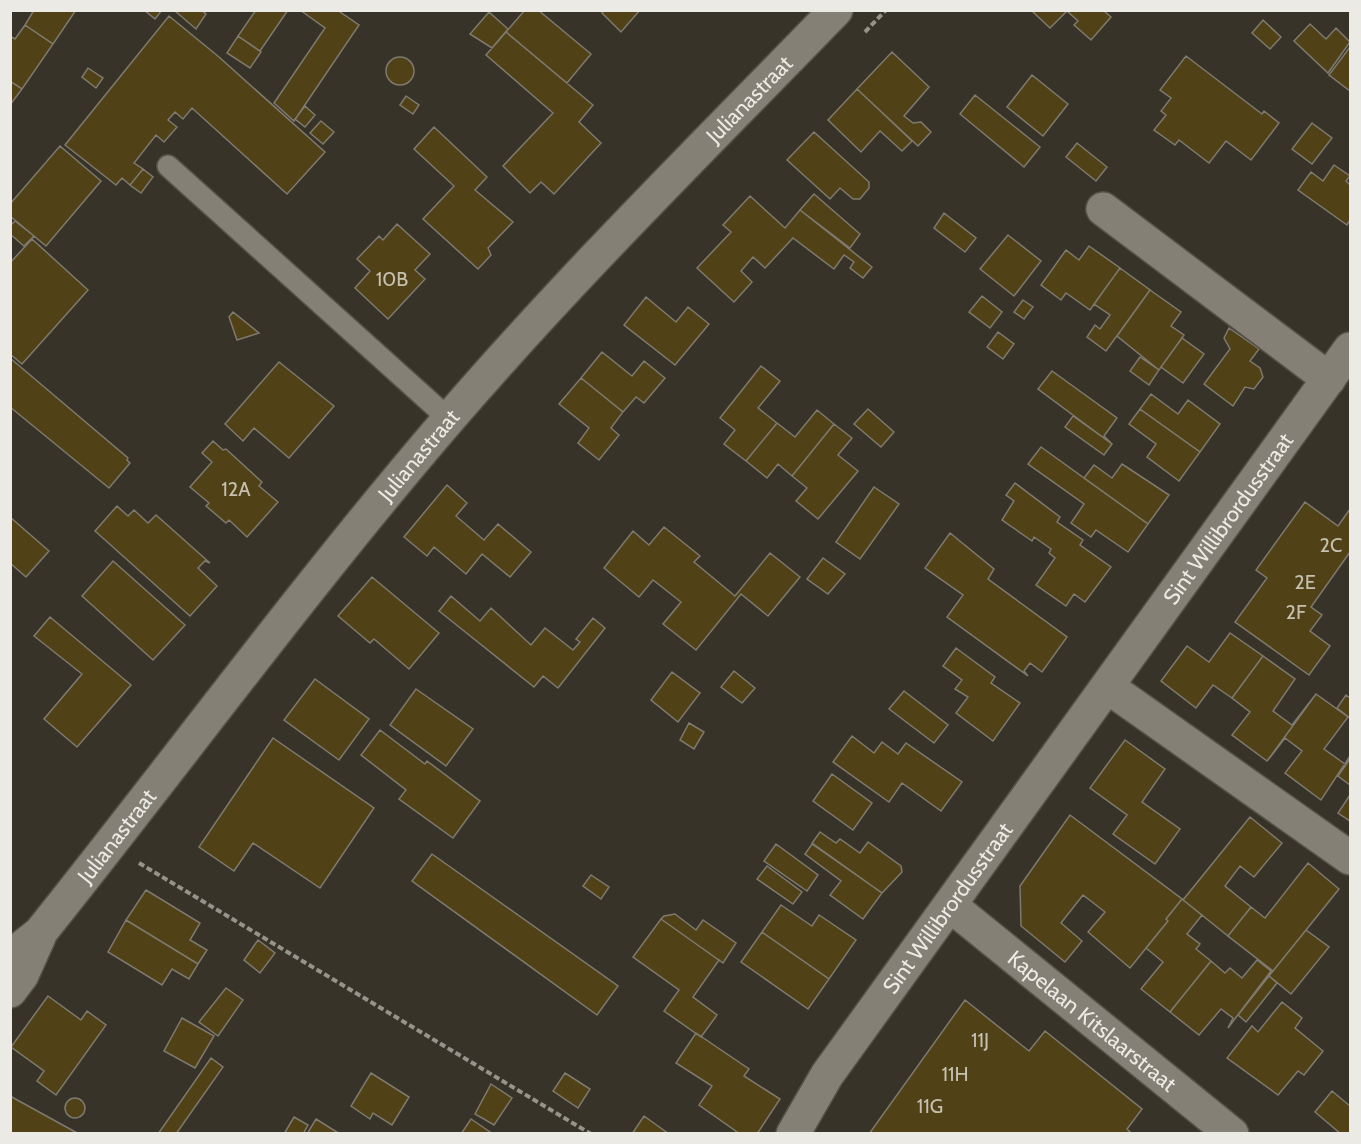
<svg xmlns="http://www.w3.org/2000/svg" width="1361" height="1144" font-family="Cabin,sans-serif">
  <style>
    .building { fill: #504216; stroke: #7e7a6f; stroke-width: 1.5 }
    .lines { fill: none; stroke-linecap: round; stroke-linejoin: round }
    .lane-casing { stroke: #545149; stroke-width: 24 }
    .street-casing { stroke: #545149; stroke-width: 36 }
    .secondary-casing { stroke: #545149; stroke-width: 36 }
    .path { stroke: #96938b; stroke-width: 4; stroke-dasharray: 6 3; stroke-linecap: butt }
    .lane { stroke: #848075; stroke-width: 21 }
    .street { stroke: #848075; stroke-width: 33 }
    .secondary { stroke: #848075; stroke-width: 33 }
    .labels { text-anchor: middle; stroke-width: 5; stroke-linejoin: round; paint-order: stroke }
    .number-label { font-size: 20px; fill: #c5c0b0 }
    .street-label { font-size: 22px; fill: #eceae4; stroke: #1d1b17 }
  </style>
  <rect width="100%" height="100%" fill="#373329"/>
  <path class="building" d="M34 10H76L53 44 25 25Z
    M144 10H162L155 19Z
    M201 10 206 14 196 29 175 11Z
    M256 10H288L260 51 238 36Z
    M300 10H337L359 25 294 121 274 103 325 28Z
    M525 10H538L591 54 567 83 506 32Z
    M605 10H640L621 32 602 13Z
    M1035 10H1103L1111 17 1091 40 1074 25 1078 21 1067 11 1050 28 1033 12Z
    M489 12 508 29 492 48 470 34Z
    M169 16 219 57 325 152 287 194 192 108 183 119 175 112 168 120 177 127 164 142 156 135 134 163 143 169 130 185 122 178 116 185 65 145Z
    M1263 20 1281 37 1270 49 1252 33Z
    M1310 24 1326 39 1336 28 1350 42 1328 73 1294 41Z
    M25 25 53 44 22 89 10 81V36L15 39Z
    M506 32 593 105 579 122 601 143 554 194 541 182 530 193 503 166 553 113 486 55Z
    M238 36 261 52 250 68 227 53Z
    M1350 47V91L1329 75Z
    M892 52 929 87 904 116 913 123 921 122 931 132 918 146 857 89Z
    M1186 56 1262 114 1264 111 1279 123 1251 160 1226 141 1209 163 1179 140 1175 145 1154 130 1166 115 1161 111 1171 98 1160 90Z
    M386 71a14 14 0 1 1 28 0a14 14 0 1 1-28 0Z
    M88 68 103 78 96 88 82 77Z
    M1032 75 1068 104 1043 136 1007 107Z
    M10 81 22 89 10 105Z
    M857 89 912 141 902 151 880 131 861 152 828 120Z
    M975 95 1040 147 1024 167 960 114Z
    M406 96 419 105 413 114 400 105Z
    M305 106 315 115 305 127 295 119Z
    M321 121 334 132 323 144 310 133Z
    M1312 123 1332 138 1312 164 1292 149Z
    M434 127 487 177 475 190 513 222 488 248 491 255 478 269 423 219 454 186 414 149Z
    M814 132 869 182V188L860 199H853L840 188 830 199 787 160Z
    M1077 143 1107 167 1096 181 1066 157Z
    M60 146 101 181 46 246 10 216V204Z
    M1334 165 1350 176 1346 181 1350 185V220L1347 225 1298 190 1311 172 1323 181Z
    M143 169 153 177 141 193 130 185Z
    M814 194 860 234 850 248 800 210Z
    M750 196 785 228 800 210 872 267 863 278 850 268 854 262 844 255 834 269 793 238 765 268 753 257 741 271 752 282 734 302 697 268 731 232 723 225Z
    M944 213 976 238 965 252 934 228Z
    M15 221 34 236 24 246 10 234V226Z
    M397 224 430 254 415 270 425 279 388 319 355 288 370 271 357 259 379 236 383 240Z
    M1008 235 1041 261 1014 296 980 269Z
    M32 239 88 290 22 364 10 354V263Z
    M1089 246 1120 268 1090 310 1066 293 1061 300 1041 285 1066 250 1079 260Z
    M1120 268 1150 290 1106 351 1087 337 1095 325 1100 329 1110 315 1094 304Z
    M1150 290 1181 312 1171 326 1184 335 1159 370 1117 336Z
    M982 296 1002 312 990 328 969 312Z
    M646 297 676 322 688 307 709 324 675 365 624 325Z
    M1023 300 1033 307 1024 319 1014 312Z
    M233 312 259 333 237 340 229 317Z
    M1229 328 1259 349 1250 361 1260 368 1263 377 1254 389 1245 387 1233 406 1204 384 1230 349 1224 338Z
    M998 332 1014 344 1003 359 987 347Z
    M1182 338 1204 354 1183 383 1161 367Z
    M602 352 632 376 644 361 665 378 644 403 636 397 623 412 581 378Z
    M1140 357 1159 370 1149 385 1130 371Z
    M10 358 128 458 127 460 130 463 109 488 10 407Z
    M279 362 334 406 289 458 254 428 243 441 225 424Z
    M761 366 780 381 758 408 777 423 746 461 724 444 735 430 720 418Z
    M1052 371 1117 418 1104 436 1112 444 1038 389Z
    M581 378 623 412 611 428 619 435 599 460 578 443 589 428 559 404Z
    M1151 394 1178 414 1188 400 1220 424 1200 452 1140 409Z
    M868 409 894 432 881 447 854 424Z
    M1140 409 1200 452 1179 481 1147 457 1156 444 1129 424Z
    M817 410 834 424 792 476 778 464 767 478 746 461 777 423 795 437Z
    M1073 416 1112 444 1104 455 1065 427Z
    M834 424 852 438 838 455 858 471 818 519 796 501 807 488 792 476Z
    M213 441 223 450 226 449 262 482 259 486 278 502 247 537 229 520 226 523 206 506 209 503 190 487 212 462 202 453Z
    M1041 447 1148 524 1128 552 1096 530 1091 537 1071 523 1084 504 1028 464Z
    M1122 464 1169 495 1148 524 1084 478 1094 465 1112 478Z
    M1015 483 1060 517 1057 522 1083 540 1080 545 1111 567 1085 602 1074 594 1066 606 1036 585 1055 558 1049 553 1051 549 1034 537 1032 541 1002 520 1014 501 1006 495Z
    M447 485 467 503 456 516 484 540 498 524 531 552 510 577 482 554 466 574 434 547 427 556 404 537Z
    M874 487 899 504 860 559 836 542Z
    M1305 502 1338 526 1350 509V552L1311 607 1322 615 1310 631 1330 646 1309 675 1235 622 1267 578 1256 570Z
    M117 506 128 516 134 510 148 523 156 515 210 563 205 561 198 568 217 586 190 616 95 531Z
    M10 517 49 551 26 577 10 563Z
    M664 527 700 556 694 562 735 596 770 553 800 577 768 616 741 594 696 650 663 624 681 602 653 580 639 597 604 568 633 531 649 545Z
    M950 533 994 569 988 579 1067 637 1042 672 1030 663 1024 671 1028 676 947 617 963 595 925 568Z
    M823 558 845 574 828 594 807 579Z
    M113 561 185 625 153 660 82 596Z
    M372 577 439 633 409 669 374 639 370 643 338 616Z
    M451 596 480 621 491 608 531 645 545 628 573 650 580 642 576 639 593 618 605 628 558 688 543 676 534 687 439 611Z
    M50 617 131 685 77 747 44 719 82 674 34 636Z
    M1230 633 1263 656 1232 698 1213 685 1196 708 1161 681 1187 646 1209 662Z
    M956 648 995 677 991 683 1020 703 993 741 956 713 968 697 955 689 962 680 943 666Z
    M1263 656 1295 679 1273 711 1292 725 1316 694 1267 761 1232 735 1250 712 1232 698Z
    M734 671 755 688 742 703 721 687Z
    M672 672 700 693 678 722 651 700Z
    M315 679 369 719 339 760 284 720Z
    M416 689 473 729 446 766 390 725Z
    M904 691 948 725 934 743 889 709Z
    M1316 694 1348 717 1324 749 1345 764 1350 756 1321 800 1285 773 1302 751 1285 738 1268 760Z
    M1346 695 1350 698V718L1337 708Z
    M689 723 704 732 694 749 680 740Z
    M380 730 425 764 427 761 480 801 453 838 399 799 406 790 361 755Z
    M852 736 874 753 882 742 898 754 906 743 962 782 941 811 902 783 889 802 833 762Z
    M273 738 374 808 320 888 253 843 234 871 199 847Z
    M1125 740 1165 769 1142 802 1180 829 1155 864 1113 834 1127 815 1090 788Z
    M1350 759V785L1338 776Z
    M832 774 872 803 853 830 813 801Z
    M1350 795V821L1338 813Z
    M1070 815 1182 899 1166 919 1168 921 1130 968 1088 932 1105 912 1083 895 1061 923 1082 941 1065 962 1021 926 1020 886Z
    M1250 817 1282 843 1254 877 1240 866 1225 886 1251 907 1228 936 1183 900Z
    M820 832 836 843 840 839 860 853 868 842 901 866 902 872 882 893 812 843Z
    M776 844 818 875 807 891 764 861Z
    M812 844 882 893 863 919 830 895 841 881 805 854Z
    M432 854 618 986 597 1015 412 881Z
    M1308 863 1339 889 1273 971 1228 936 1251 907 1265 918Z
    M767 866 802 892 793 904 757 879Z
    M591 875 609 887 601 899 583 886Z
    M146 890 200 923 190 940 207 950 198 964 126 920Z
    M1182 899 1202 915 1187 934 1200 944 1196 949 1211 961 1170 1012 1141 989 1163 962 1146 948 1168 921 1166 919Z
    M781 905 812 926 819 915 856 940 829 979 762 932Z
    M675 914 696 930 703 920 736 943 723 963 661 919 664 916Z
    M661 919 723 963 719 960 693 997 717 1015 701 1037 664 1011 679 990 633 957Z
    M126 920 198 964 189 979 172 969 162 985 108 952Z
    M1306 930 1329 947 1291 994 1269 976Z
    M762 932 829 979 808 1009 741 962Z
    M258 940 275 953 260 973 244 960Z
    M1257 960 1271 971 1228 1028 1233 1018 1221 1009 1199 1035 1170 1012 1211 961 1225 973 1230 968 1242 978Z
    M1269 976 1277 983 1246 1022 1238 1015Z
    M226 988 243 1000 218 1036 199 1022Z
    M48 996 81 1020 87 1011 106 1025 56 1095 37 1081 44 1071 11 1047Z
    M965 1000 1029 1051 1045 1031 1142 1109 1127 1129 1132 1134H869Z
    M1282 1002 1302 1018 1295 1028 1323 1051 1304 1075 1298 1071 1278 1095 1227 1058 1252 1026 1258 1032Z
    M182 1018 214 1036 195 1068 164 1051Z
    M696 1033 749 1069 744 1076 780 1099 757 1134H740L699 1105 712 1086 676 1063Z
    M211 1058 223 1067 176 1134H158Z
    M371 1073 409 1097 392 1125 373 1113 370 1119 351 1106Z
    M565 1073 590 1089 578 1108 553 1091Z
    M491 1084 512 1098 494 1125 475 1114Z
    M1332 1091 1350 1106V1134H1341L1315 1112Z
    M10 1096 79 1134H10Z
    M65 1108a10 10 0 1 1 20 0a10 10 0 1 1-20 0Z
    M644 1116 669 1134H632Z
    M294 1117 308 1125 303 1134H284Z
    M316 1119 340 1134H307Z
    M471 1119 493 1134H461Z"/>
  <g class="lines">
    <g class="lane-casing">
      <path id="lane" d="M168 166 449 419"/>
    </g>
    <g class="street-casing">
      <g id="street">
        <path d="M1103 209 1329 379"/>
        <path d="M1108 687 1350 858"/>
        <path id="s1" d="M951 906 1232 1134"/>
        <path id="s2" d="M793 1134 827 1075 1350 349"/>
      </g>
    </g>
    <g class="secondary-casing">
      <g id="secondary">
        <path id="s3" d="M10 957 40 933C177 762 306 585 448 420 571 277 705 145 836 10"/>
        <path d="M10 991 22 975 39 937"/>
      </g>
    </g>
    <path class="path" d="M865 32 886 10
      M139 863 591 1134"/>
    <use href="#lane" class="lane"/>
    <use href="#street" class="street"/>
    <use href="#secondary" class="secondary"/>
  </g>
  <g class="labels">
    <g class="number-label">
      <text x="392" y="286">10B</text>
      <text x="236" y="496">12A</text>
      <text x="1331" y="552">2C</text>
      <text x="1305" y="589">2E</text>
      <text x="1296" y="619">2F</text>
      <text x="980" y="1047">11J</text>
      <text x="955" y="1081">11H</text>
      <text x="930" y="1113">11G</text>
    </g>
    <g class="street-label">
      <text dy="8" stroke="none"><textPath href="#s3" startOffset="1134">Julianastraat</textPath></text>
      <text dy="8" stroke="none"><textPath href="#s3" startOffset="648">Julianastraat</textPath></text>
      <text dy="8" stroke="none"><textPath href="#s2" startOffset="754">Sint Willibrordusstraat</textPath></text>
      <text dy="8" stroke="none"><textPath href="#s3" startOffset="162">Julianastraat</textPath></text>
      <text dy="8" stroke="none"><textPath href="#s2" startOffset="274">Sint Willibrordusstraat</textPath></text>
      <text dy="8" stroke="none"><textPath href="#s1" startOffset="182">Kapelaan Kitslaarstraat</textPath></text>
    </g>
  </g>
  <rect width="1361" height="1144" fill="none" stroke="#eceae4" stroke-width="24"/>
</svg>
